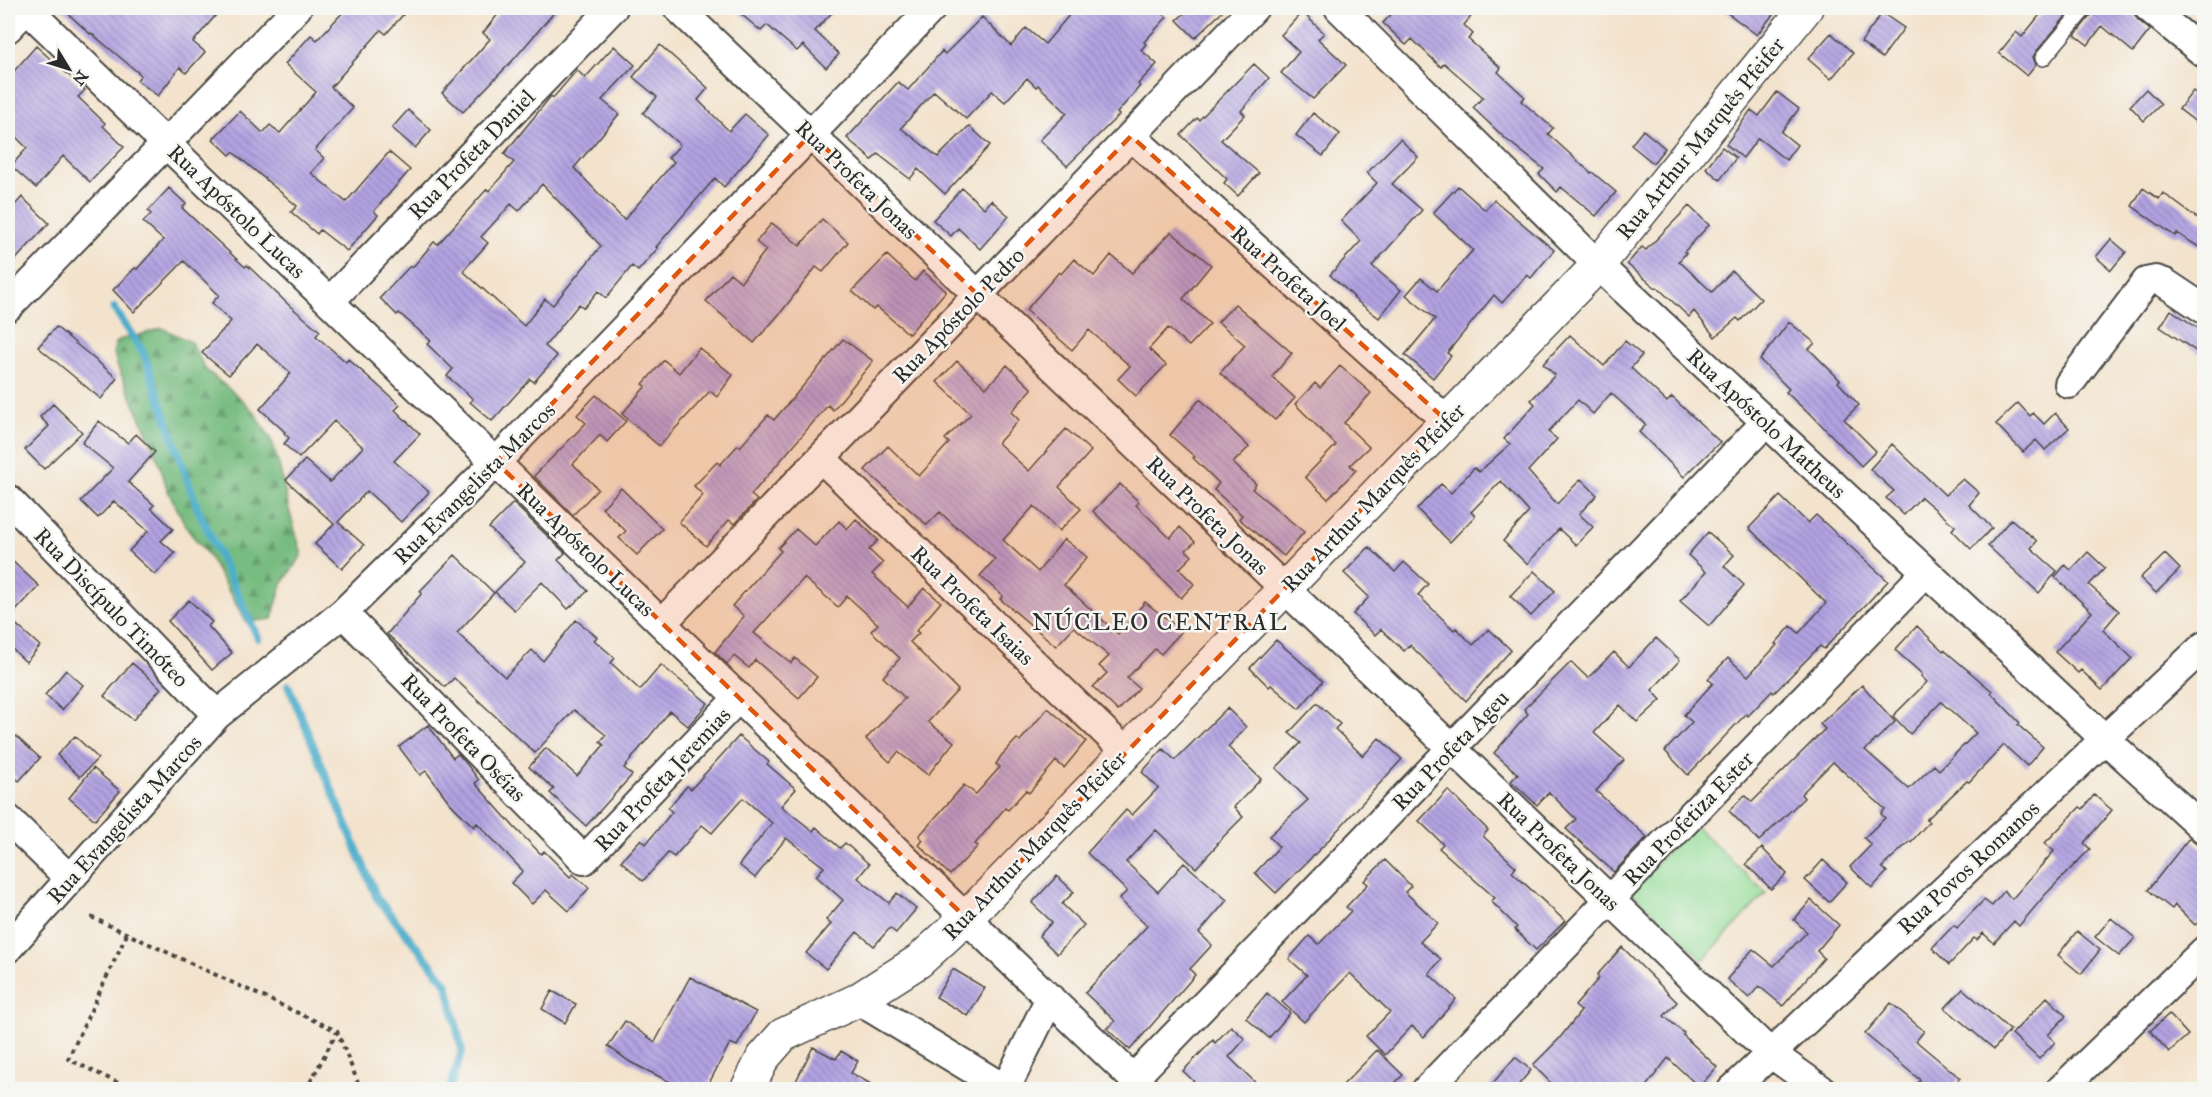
<svg xmlns="http://www.w3.org/2000/svg" width="2212" height="1097" font-family="'IM FELL Great Primer',serif">
  <style>
    .green { fill: #94dd98; stroke: #608462; stroke-width: 1.5 }
    .forest { fill: url(#forest-firs); stroke: #517456; stroke-width: 1.5 }
    .lines { fill: none; stroke-linecap: round; stroke-linejoin: round }
    .stream { stroke: #4cadcb; stroke-width: 8 }
    .building { fill: url(#building-back-hatch); fill-rule: evenodd }
    .lane-casing { stroke: #494743; stroke-width: 18 }
    .street-casing { stroke: #494743; stroke-width: 32 }
    .secondary-casing { stroke: #494743; stroke-width: 36 }
    .path { stroke: #494743; stroke-width: 4; stroke-dasharray: 4.5 4.5; stroke-linecap: butt }
    .lane { stroke: #fff; stroke-width: 15 }
    .street { stroke: #fff; stroke-width: 28 }
    .secondary { stroke: #fff; stroke-width: 33 }
    .marked { fill: #df570e; fill-opacity: 0.2; stroke: #df570e; stroke-width: 4.5; stroke-dasharray: 12 8; stroke-linejoin: round }
    .labels { text-anchor: middle; stroke-width: 5; stroke-linejoin: round; paint-order: stroke }
    .street-label { font-size: 22px; fill: #2b2b2b; stroke: #f6f6f2 }
    .neighbourhood-label { font-size: 24px; letter-spacing: 1.5px; fill: #2b2b2b; stroke: #f6f6f2 }
  </style>
  <defs>
    <pattern id="forest-firs" width="22" height="20" patternUnits="userSpaceOnUse" patternTransform="scale(1.5)"><rect width="22" height="20" fill="#77bc80"/><path d="M5 1l3.5 6h-7zM16 11l3.5 6h-7z" fill="#629969"/></pattern>
    <pattern id="building-back-hatch" width="6" height="6" patternUnits="userSpaceOnUse" patternTransform="scale(1.5)"><rect width="6" height="6" fill="#b2a3e2"/><path d="M-1 5l2 2M0 0l6 6M5-1l2 2" fill="none" stroke="#9185b7"/></pattern>
  </defs>
  <rect width="100%" height="100%" fill="#f6f6f2"/>
  <filter id="ink" filterUnits="userSpaceOnUse"><feTurbulence type="fractalNoise" baseFrequency=".0167" numOctaves="2"/><feDisplacementMap in="SourceGraphic" scale="12" xChannelSelector="R" yChannelSelector="G"/><feConvolveMatrix kernelMatrix="1 2 1 2 8 2 1 2 1" color-interpolation-filters="sRGB"/></filter>
  <filter id="wash" filterUnits="userSpaceOnUse"><feTurbulence type="fractalNoise" baseFrequency=".008" numOctaves="4" result="noise"/><feDisplacementMap in="SourceGraphic" scale="24" xChannelSelector="R" yChannelSelector="G"/><feGaussianBlur stdDeviation="1.35" result="paint"/><feColorMatrix in="noise" values="0 0 0 0 0 0 0 0 0 0 0 0 0 0 0 0 0 1.4 0 .05"/><feComposite in="paint" operator="in"/></filter>
  <g filter="url(#wash)">
    <rect width="100%" height="100%" fill="#f3e3cd"/>
    <path class="green" d="M1693 824 1766 893 1703 960 1630 891Z"/>
    <path class="forest" d="M162 328 191 342 206 370 240 398 255 413 271 439 280 469 289 510 302 555 282 584 272 619 246 622 208 555 188 530 167 489 161 468 148 435 117 365 114 352 115 344 121 339 133 337Z"/>
    <g class="lines">
      <path class="stream" d="M114 308 144 354 197 507 258 638
        M288 685 377 898 447 984 462 1051 450 1088 452 1090"/>
    </g>
    <g id="blocks">
      <path class="building" d="M62 8H222L193 42 205 52 186 73 180 67 158 96 137 80 141 75 91 33 90 34Z
        M347 8H409L386 34 381 30 331 87 353 108 315 150 324 158 311 173 346 202 389 152 410 170 374 211 378 215 347 251 320 230 317 234 291 212 297 206 233 152 230 155 213 139 240 111 263 133 270 125 280 133 316 92 285 64 311 35 317 40Z
        M503 8H558L514 59 463 112 442 93 490 39 483 33Z
        M734 8H836L815 31 839 54 826 68 803 45 797 51 767 25 761 31Z
        M1075 8H1157L1167 17 1144 42 1146 44 1141 50 1157 64 1138 84 1140 86 1117 113 1119 115 1067 166 1040 140 1067 113 1038 85 1036 87 1027 78 1005 102 992 91 966 119 934 91 901 128 938 157 969 126 990 145 945 194 918 169 910 179 878 154 872 160 847 138 898 82 908 90 942 51 945 54 982 17 1011 46 1026 28 1045 44Z
        M1190 8H1226L1195 38 1177 20Z
        M1397 8H1478L1464 25 1473 34 1468 39 1501 68 1498 72 1525 97 1521 101 1553 128 1548 134 1591 173 1592 172 1616 192 1596 216 1561 187 1557 192 1539 174 1544 169 1507 140 1473 108 1483 97 1444 63 1441 67 1412 39 1406 45 1383 23Z
        M1721 8H1778L1757 35Z
        M2038 8H2073L2036 52 2033 57 2036 65 2027 76 1999 53 2016 32 2022 37 2043 11Z
        M2094 8H2131L2138 20 2150 30 2133 52 2102 26 2088 45 2075 35 2092 14Z
        M1302 12 1324 33 1318 39 1346 65 1313 99 1281 73 1299 52 1281 35Z
        M1882 13 1904 28 1882 58 1861 42Z
        M1831 33 1853 53 1831 79 1808 59Z
        M660 45 708 88 698 100 729 131 745 114 769 135 724 187 715 178 656 247 658 248 638 271 632 266 606 298 598 291 584 308 579 304 545 346 557 356 534 382 530 379 492 421 470 402 473 399 447 376 453 369 427 344 431 341 399 313 397 315 380 298 410 266 412 268 434 242 438 244 487 189 489 191 514 162 504 154 551 96 553 98 577 70 585 78 614 46 635 65 602 100 619 114 574 168 624 220 674 162 668 158 680 145 643 113 657 97 633 77ZM542 184 601 246 553 305 545 299 524 326 463 271 488 243 481 237 511 204 519 211Z
        M36 46 85 90 78 97 105 123 103 126 124 147 90 182 63 156 36 188 11 166 27 148 8 129V78Z
        M1254 64 1269 78 1241 111 1245 115 1221 140 1259 173 1238 196 1224 183 1227 179 1181 135 1197 118 1199 120Z
        M2146 89 2161 104 2144 121 2130 106Z
        M2193 91 2205 100V129L2179 109Z
        M1777 92 1799 109 1781 132 1797 145 1786 160 1758 138 1743 158 1726 144 1751 110 1759 116Z
        M408 110 431 130 415 148 392 128Z
        M1313 113 1340 134 1323 156 1296 135Z
        M1643 130 1665 148 1653 163 1631 145Z
        M1400 139 1418 157 1392 184 1422 210 1372 266 1401 290 1379 318 1353 298 1354 297 1330 275 1361 241 1341 221 1377 183 1367 173Z
        M1722 147 1736 158 1720 180 1706 168Z
        M1458 186 1485 210 1494 200 1554 250 1531 278 1527 275 1502 303 1494 295 1447 353 1451 356 1433 378 1405 355 1435 319 1406 295 1421 278 1437 291 1473 250 1433 213Z
        M169 188 186 204 182 208 245 267 247 265 291 307 320 331 316 336 346 362 348 359 400 405 395 410 420 434 394 461 429 492 401 522 367 491 338 522 364 545 342 569 315 544 334 524 286 480 305 460 330 482 363 447 334 421 299 458 284 444 289 438 284 433 285 432 260 409 291 373 257 344 229 375 202 353 231 321 212 303 219 295 184 261 134 312 113 290 135 268 137 269 163 240 143 222 151 214 148 211Z
        M962 188 984 208 991 200 1009 216 980 249 958 228 951 236 933 220Z
        M2143 188 2159 199 2163 193 2205 224V251L2177 233 2175 236 2132 206Z
        M22 197 49 223 8 268V213Z
        M1689 206 1709 225 1684 252 1686 253 1679 261 1712 292 1732 271 1761 299 1740 321 1737 318 1715 337 1694 311 1689 317 1657 287 1656 288 1627 264 1642 247 1646 250Z
        M822 219 848 242 823 272 816 267 782 311 754 343 706 301 730 273 741 282 766 250 756 242 772 223 800 246Z
        M1171 232 1211 265 1183 299 1210 324 1189 346 1168 328 1149 349 1166 365 1136 396 1118 379 1130 366 1089 330 1072 350 1026 310 1059 272 1061 274 1074 259 1094 276 1111 255 1132 273Z
        M2111 239 2126 252 2111 270 2096 257Z
        M887 255 915 281 923 271 946 291 909 334 877 307 873 310 852 291Z
        M1235 304 1292 353 1272 377 1295 398 1275 420 1220 373 1245 345 1218 322Z
        M2171 310 2205 333V357L2160 327Z
        M1789 322 1815 343 1809 349 1840 380 1838 382 1859 405 1844 419 1876 451 1861 466 1809 412 1808 413 1786 392 1789 389 1760 360Z
        M56 327 117 378 101 399 38 347Z
        M1570 335 1604 366 1625 341 1642 355 1631 368 1667 402 1672 397 1720 442 1684 477 1639 432 1646 425 1611 393 1593 414 1578 400 1548 432 1557 439 1528 471 1557 504 1581 479 1597 495 1579 514 1593 527 1576 545 1559 529 1527 564 1503 541 1529 512 1501 481 1471 512 1475 516 1450 542 1417 509 1441 484 1451 493 1474 468 1479 472 1510 444 1504 439 1535 404 1531 400 1555 375 1543 364Z
        M843 339 873 361 833 410 828 405 751 495 757 500 734 524 729 520 706 546 679 522 703 495 694 486 717 462 720 465 738 445 740 447 768 415 774 420Z
        M699 348 733 375 717 397 710 391 659 446 622 414 646 386 643 384 664 360 679 373Z
        M957 361 986 388 1007 365 1032 389 1011 412 1019 420 998 443 1029 471 1066 429 1091 451 1059 487 1081 509 1059 531 1034 506 1003 540 1038 572 1064 539 1087 557 1064 585 1118 634 1145 602 1182 631 1161 654 1155 649 1127 678 1139 688 1118 711 1093 687 1107 673 1099 666 1109 656 1074 627 1056 646 1000 599 1003 596 980 576 995 559 959 528 958 529 940 512 927 525 865 470 888 446 919 476 949 443 945 439 971 414 937 382Z
        M1340 366 1371 393 1344 423 1369 447 1350 465 1356 470 1328 499 1305 477 1336 445 1295 404 1315 383 1320 388Z
        M596 395 626 421 607 442 600 435 573 464 598 489 573 515 534 476 586 423 577 415Z
        M1200 399 1249 447 1233 463 1256 484 1252 489 1304 532 1284 556 1239 519 1242 515 1214 490 1219 483 1193 458 1195 457 1170 435Z
        M2018 403 2030 416 2033 413 2044 424 2055 413 2069 428 2045 450 2036 440 2023 452 1996 424Z
        M53 404 82 432 44 469 25 450 49 426 40 417Z
        M99 421 128 443 136 434 155 452 128 482 154 505 151 508 173 529 161 541 175 553 155 575 129 551 148 531 114 501 98 518 81 501 113 468 82 443Z
        M1892 444 1945 495 1963 479 1979 493 1969 505 1992 528 1971 549 1952 530 1955 526 1921 497 1904 515 1886 498 1894 491 1870 469Z
        M1120 484 1139 502 1136 505 1170 538 1180 527 1195 542 1186 550 1192 556 1179 569 1194 584 1181 598 1093 511Z
        M621 488 662 529 637 555 619 538 626 531 602 508Z
        M1780 496 1808 523 1816 515 1888 581 1824 649 1820 646 1774 693 1772 691 1748 716 1746 714 1688 775 1665 751 1692 722 1684 715 1713 683 1708 679 1728 658 1748 676 1777 645 1775 644 1791 626 1799 633 1826 603 1749 528Z
        M513 503 565 553 558 560 588 591 568 609 542 582 514 610 495 592 525 562 489 528Z
        M856 519 878 540 869 550 883 563 872 574 908 607 924 588 941 602 916 631 919 633 910 642 958 690 928 722 954 742 928 775 898 752 890 762 866 739 905 698 883 677 900 658 871 631 878 624 847 596 838 607 804 578 754 633 791 663 795 658 817 677 799 698 755 660 749 668 734 656 727 664 715 652 744 616 732 606 781 551 778 548 796 529 815 546 839 521 847 529Z
        M2011 519 2037 541 2031 548 2057 571 2039 593 1988 546Z
        M1708 532 1734 555 1724 566 1744 585 1709 626 1680 601 1706 572 1688 555Z
        M1369 547 1395 572 1404 562 1428 584 1418 595 1454 630 1456 628 1473 645 1489 629 1511 650 1466 701 1410 645 1404 651 1381 629 1375 635 1353 614 1369 597 1344 573Z
        M2088 552 2105 568 2089 585 2119 611 2103 630 2132 658 2102 690 2081 670 2078 673 2055 652 2092 612 2055 577 2065 565 2071 570Z
        M2165 554 2180 569 2156 593 2140 578Z
        M455 555 494 593 457 633 505 677 532 650 543 661 576 620 597 637 594 640 615 658 611 663 640 690 661 665 708 703 688 726 670 711 624 768 632 775 586 826 550 793 554 789 529 767 546 748 577 776 604 745 600 742 606 735 574 710 535 753 454 678 445 687 387 634 422 593 420 591Z
        M8 557 39 586 9 618 40 646 26 662 8 645Z
        M1534 571 1555 591 1531 616 1510 596Z
        M189 600 212 622 208 626 232 653 212 670 168 621Z
        M1917 626 1943 651 1944 650 1992 691 1991 693 2020 723 2018 725 2043 747 2027 766 2004 745 1969 782 1967 781 1926 820 1929 822 1911 842 1910 841 1882 867 1887 872 1872 888 1850 867 1871 845 1864 838 1885 818 1881 814 1885 809 1833 762 1801 794 1804 798 1759 841 1729 811 1745 795 1752 802 1825 729 1820 724 1862 685 1895 722 1865 750 1909 789 1934 765 1939 770 1976 733 1941 702 1910 734 1893 716 1927 682 1921 676 1922 674 1895 650Z
        M1656 638 1680 660 1652 690 1661 700 1637 722 1620 705 1594 733 1624 760 1596 791 1647 837 1614 872 1566 829 1576 819 1549 792 1537 805 1511 781 1518 774 1494 753 1528 714 1524 709 1571 662 1588 678 1614 652 1629 667Z
        M1276 640 1323 681 1299 709 1271 685 1269 687 1250 668Z
        M132 663 161 688 133 720 104 696Z
        M66 670 83 685 62 710 45 695Z
        M1317 703 1340 724 1335 729 1363 756 1379 738 1402 759 1324 845 1276 893 1255 873 1279 847 1269 836 1308 800 1276 768 1301 743 1289 733Z
        M1048 708 1086 741 1064 768 1056 761 1029 793 1026 790 1008 810 1005 808 975 844 978 846 950 875 919 845 923 840 919 836 964 785 976 794 1000 767 996 764 1001 756 1017 739 1020 741Z
        M1227 708 1246 727 1228 747 1261 779 1234 807 1243 817 1217 843 1218 844 1196 868 1156 830 1126 862 1158 892 1184 863 1227 900 1199 933 1212 945 1190 969 1195 975 1130 1050 1107 1029 1115 1021 1085 993 1147 926 1119 899 1127 891 1087 853 1126 810 1132 815 1158 788 1142 772 1163 749 1175 760Z
        M428 725 453 758 458 754 465 762 479 780 475 783 514 827 541 854 544 851 570 877 573 874 589 888 569 911 546 890 532 904 511 883 523 871 477 823 474 827 450 803 426 771 420 775 399 747Z
        M8 729 40 758 19 781 8 771Z
        M75 736 98 758 80 777 57 755Z
        M739 736 769 762 767 764 796 789 781 806 813 831 816 827 840 848 845 843 869 864 858 878 889 903 897 893 916 909 896 933 890 928 874 946 857 932 826 969 806 953 831 924 826 920 843 900 816 876 824 867 786 838 755 878 739 865 772 823 743 798 712 833 702 825 674 857 668 853 643 881 621 861 641 839 646 844 672 812 668 808 687 786 691 789Z
        M93 768 120 791 95 820 69 798Z
        M1448 790 1488 830 1483 836 1516 867 1512 872 1565 921 1536 950 1515 930 1517 927 1491 901 1495 898 1439 848 1443 844 1419 821Z
        M2094 795 2112 810 2084 843 2090 849 2045 895 2019 926 2014 921 1994 943 1983 933 1977 940 1974 938 1949 965 1932 948 1954 925 1957 928 1984 900 1992 906 2004 891 2012 899 2054 851 2045 843 2080 807 2083 809Z
        M2189 838 2205 851V916L2195 925 2175 905 2172 909 2148 890Z
        M1762 848 1787 874 1771 889 1746 864Z
        M1385 860 1411 886 1405 892 1438 923 1420 942 1441 959 1429 974 1456 999 1424 1037 1412 1026 1385 1055 1366 1036 1390 1012 1350 973 1304 1022 1282 1002 1307 975 1289 959 1309 936 1319 944 1351 911 1346 907 1368 884 1364 881Z
        M1823 860 1847 882 1829 902 1805 880Z
        M1057 876 1074 892 1062 904 1084 925 1057 954 1039 936 1052 922 1032 903Z
        M1811 900 1839 925 1817 951 1824 958 1783 1006 1759 986 1749 998 1727 979 1753 949 1774 966 1807 932 1794 920Z
        M2111 918 2135 938 2119 956 2095 937Z
        M2077 931 2100 950 2081 974 2058 955Z
        M1622 947 1677 1002 1664 1016 1684 1033 1683 1035 1717 1067 1699 1087 1668 1058 1644 1089H1557L1533 1065 1559 1039 1581 1011 1575 1006 1599 978 1597 975Z
        M953 969 985 988 968 1016 936 997Z
        M690 977 756 1012 737 1046 730 1043 706 1089H684L630 1062 608 1046 625 1021 655 1042Z
        M1963 989 2010 1030 1994 1049 1945 1008Z
        M552 991 576 1004 565 1023 542 1009Z
        M1267 993 1290 1013 1269 1038 1246 1018Z
        M2047 997 2066 1016 2048 1035 2055 1042 2039 1059 2012 1034Z
        M1891 1003 1924 1031 1916 1041 1960 1078 1950 1089H1911L1920 1080 1865 1034Z
        M2169 1014 2188 1035 2169 1052 2150 1031Z
        M1231 1026 1245 1039 1229 1057 1262 1089H1202L1183 1071 1213 1040 1215 1043Z
        M813 1047 836 1059 841 1051 858 1061 851 1073 880 1089H792Z
        M1377 1050 1403 1075 1389 1089H1339Z
        M1515 1057 1531 1070 1515 1089H1488Z"/>
    </g>
  </g>
  <g filter="url(#ink)">
    <use href="#blocks" fill-opacity="0" stroke="#494743" stroke-width="1.5"/>
    <g class="lines">
      <g class="lane-casing">
        <path id="lane" d="M2043 58 2085 8"/>
      </g>
      <g class="street-casing">
        <path id="street" d="M26 8 966 918 1145 1090
          M678 8 1770 1053 1822 1090
          M1339 8 1598 265 2105 739 2204 829
          M2149 8 2204 53
          M8 28 27 8
          M1131 136 1447 421
          M330 301 613 8
          M8 307 297 8
          M2069 384 2146 282 2156 280 2165 283 2204 309
          M821 458 1126 752
          M8 499 217 715
          M343 613 584 860 739 697
          M662 623 1254 8
          M8 819 70 879
          M8 948 217 715 343 613 496 462 932 8
          M858 1000 1005 1089
          M1134 1078 1766 422
          M1005 1090 1050 998
          M1426 1090 1926 572
          M1732 1090 2204 646
          M2060 1090 2204 951"/>
      </g>
      <g class="secondary-casing">
        <path id="secondary" d="M747 1090 763 1058 783 1035 858 1000 919 961 966 918 1598 265 1806 8"/>
      </g>
      <path class="path" d="M91 917 337 1031 361 1090
        M127 934 68 1059 133 1090
        M306 1090 337 1032"/>
      <use href="#lane" class="lane"/>
      <use href="#street" class="street"/>
      <use href="#secondary" class="secondary"/>
    </g>
  </g>
  <path class="marked" d="M811 134 978 295 1131 136 1447 421 966 918 496 462Z"/>
  <g class="labels">
    <g class="street-label">
      <text transform="translate(1700 138) rotate(-51)" y="8">Rua Arthur Marquês Pfeifer</text>
      <text transform="translate(471 154) rotate(-46)" y="8">Rua Profeta Daniel</text>
      <text transform="translate(857 179) rotate(44)" y="8">Rua Profeta Jonas</text>
      <text transform="translate(237 211) rotate(44)" y="8">Rua Apóstolo Lucas</text>
      <text transform="translate(1289 278) rotate(42)" y="8">Rua Profeta Joel</text>
      <text transform="translate(958 315) rotate(-46)" y="8">Rua Apóstolo Pedro</text>
      <text transform="translate(1767 423) rotate(43)" y="8">Rua Apóstolo Matheus</text>
      <text transform="translate(474 483) rotate(-45)" y="8">Rua Evangelista Marcos</text>
      <text transform="translate(1373 497) rotate(-46)" y="8">Rua Arthur Marquês Pfeifer</text>
      <text transform="translate(1208 515) rotate(44)" y="8">Rua Profeta Jonas</text>
      <text transform="translate(586 549) rotate(44)" y="8">Rua Apóstolo Lucas</text>
      <text transform="translate(973 605) rotate(44)" y="8">Rua Profeta Isaias</text>
      <text transform="translate(112 607) rotate(46)" y="8">Rua Discípulo Timóteo</text>
      <text transform="translate(464 737) rotate(46)" y="8">Rua Profeta Oséias</text>
      <text transform="translate(1450 750) rotate(-46)" y="8">Rua Profeta Ageu</text>
      <text transform="translate(662 779) rotate(-47)" y="8">Rua Profeta Jeremias</text>
      <text transform="translate(1688 818) rotate(-46)" y="8">Rua Profetiza Ester</text>
      <text transform="translate(124 819) rotate(-48)" y="8">Rua Evangelista Marcos</text>
      <text transform="translate(1034 845) rotate(-46)" y="8">Rua Arthur Marquês Pfeifer</text>
      <text transform="translate(1559 851) rotate(44)" y="8">Rua Profeta Jonas</text>
      <text transform="translate(1968 867) rotate(-43)" y="8">Rua Povos Romanos</text>
    </g>
    <g class="neighbourhood-label">
      <text x="1160" y="630">NÚCLEO CENTRAL</text>
    </g>
  </g>
  <rect width="2212" height="1097" fill="none" stroke="#f6f6f2" stroke-width="30"/>
  <g transform="translate(69 69) rotate(128)" stroke="#f6f6f2" stroke-width="4.5" paint-order="stroke">
  <path d="M0-4.5L10 22L0 15L-10 22Z" fill="#2b2b2b"/>
  <text y="-9" font-size="16" font-weight="bold" text-anchor="middle" fill="#2b2b2b">N</text>
  </g>
</svg>
